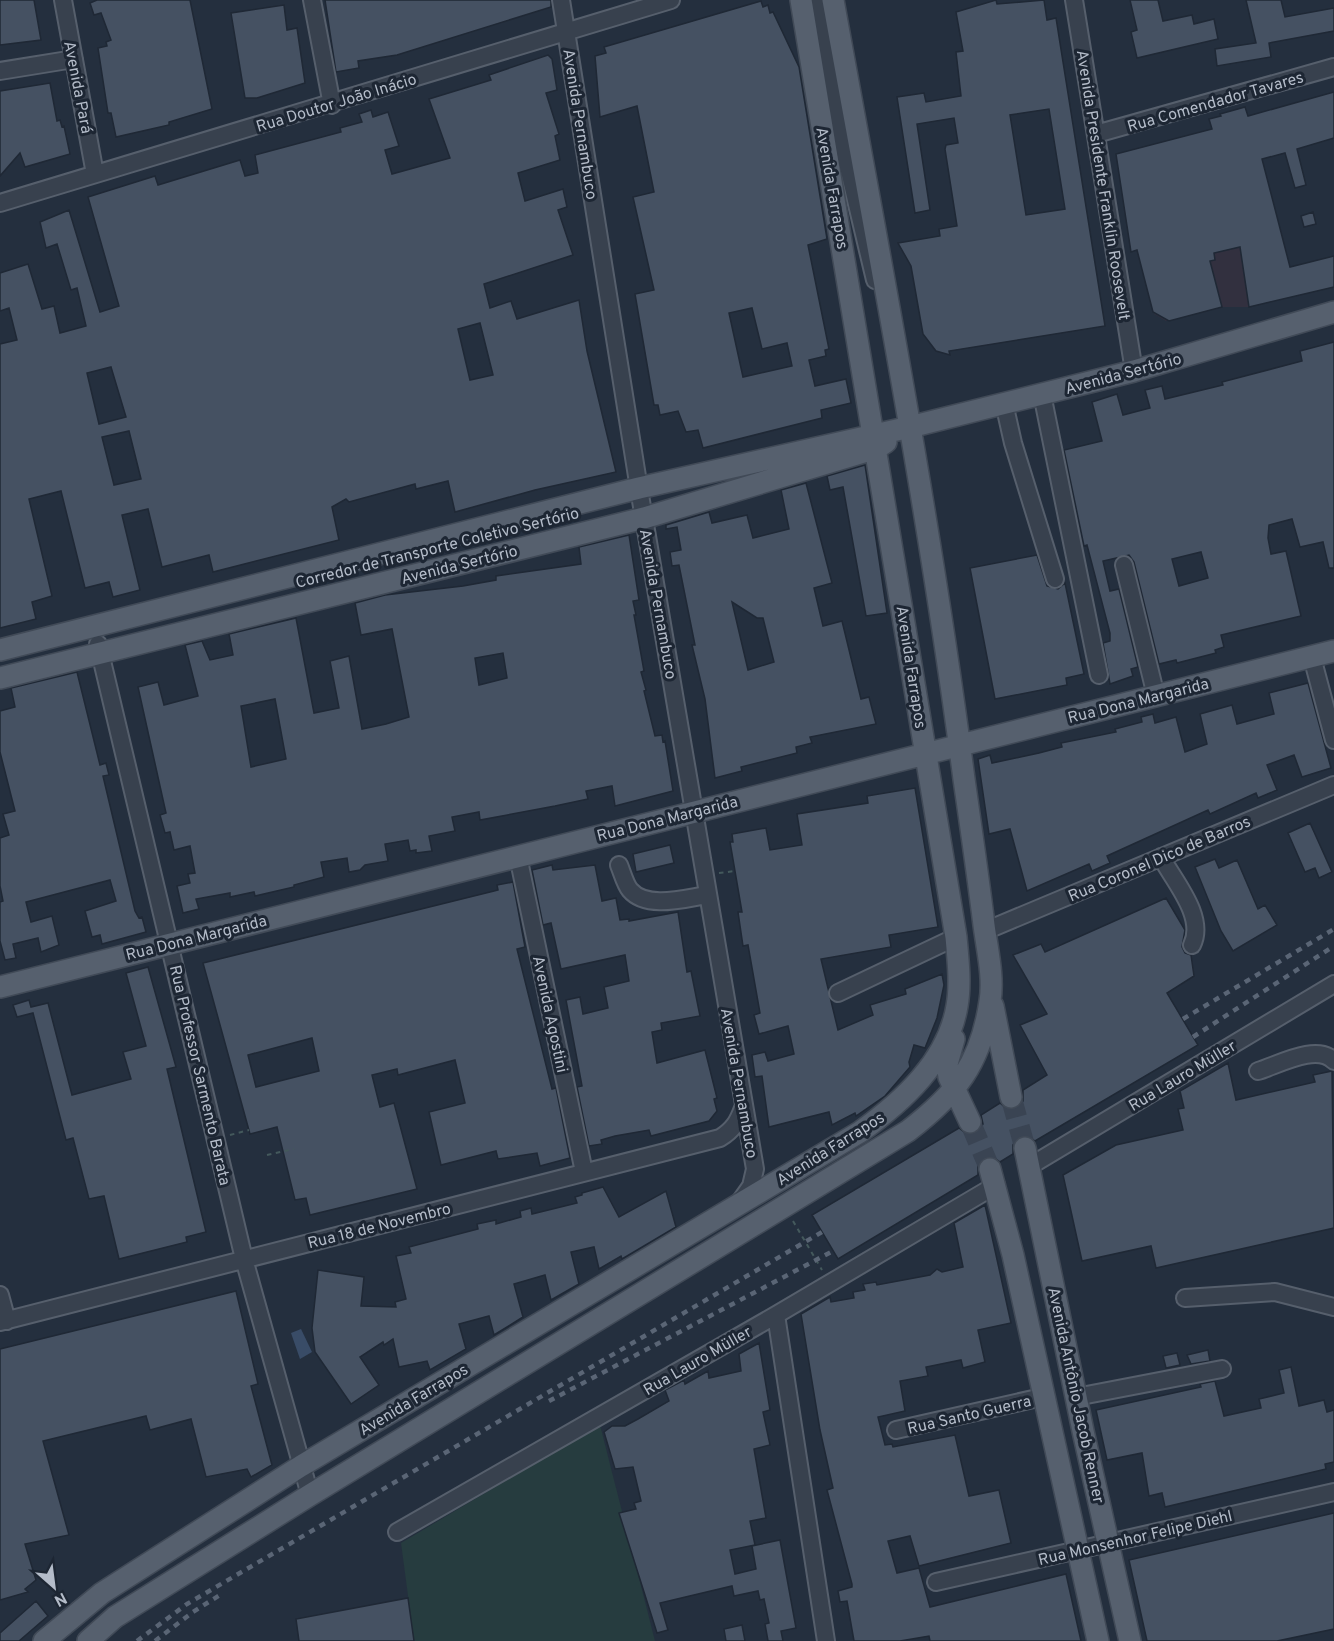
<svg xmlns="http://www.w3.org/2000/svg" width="1334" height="1641" font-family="Overpass,sans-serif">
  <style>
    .medical { fill: #32303f }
    .green { fill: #263c3f }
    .water { fill: #394c67 }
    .building { fill: #455162; stroke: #1f2835; stroke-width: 1.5; fill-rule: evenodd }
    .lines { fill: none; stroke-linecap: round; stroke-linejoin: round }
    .major-tunnel { stroke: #3a4453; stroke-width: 21; stroke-dasharray: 21 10; stroke-linecap: butt }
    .minor-casing { stroke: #565f6c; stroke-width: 20 }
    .major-casing { stroke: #414a57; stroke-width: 24 }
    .path { stroke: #44595c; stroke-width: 2; stroke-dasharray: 4.5 4.5; stroke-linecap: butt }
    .minor { stroke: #38414e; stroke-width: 16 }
    .major { stroke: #56606e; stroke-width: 21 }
    .rail { stroke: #5a6575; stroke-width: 4.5; stroke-dasharray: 6 6; stroke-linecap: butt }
    .labels { text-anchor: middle; stroke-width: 6; stroke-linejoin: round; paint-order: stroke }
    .street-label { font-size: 16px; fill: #b4bcc9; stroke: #1d2633 }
  </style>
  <rect width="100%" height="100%" fill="#242f3e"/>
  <path class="medical" d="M1236 224 1249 307H1222L1166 321 1154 314 1138 250Z"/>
  <path class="green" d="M600 1425 655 1641H414L401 1543Z"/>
  <path class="water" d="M301 1329 312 1352 300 1359 291 1333Z"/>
  <path class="building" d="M0 0H34L41 40 0 45Z
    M97 0H190L212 109 169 122V125L116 137 111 113H108L98 48 107 46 106 42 111 40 101 13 94 15 90 3Z
    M325 0H551V7L397 55 358 61 359 68 336 72Z
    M996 0 997 4 1044 0 1047 20 1056 18 1105 326 949 351 950 355 936 351 923 334 911 266 898 243 940 236 939 229 957 226 945 149 946 145 958 143 954 118 917 124 930 210 915 213 897 97 924 93 926 102 961 96 956 52 963 51 956 12ZM1049 109 1065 209 1026 215 1010 115Z
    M1130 0H1158L1163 21 1192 15 1194 24 1214 19 1218 39 1137 58 1131 32 1137 30Z
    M1246 0H1281L1285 17 1334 8V31L1269 43 1271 57 1217 66 1215 49 1256 43Z
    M761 1 763 7 768 5 770 13 773 12 799 67 827 239 808 245 829 349 825 350 826 356 809 360 815 386 846 379 851 403 821 410 822 418 703 448 698 430 686 432 678 411 660 415 658 405H654L635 294 654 290 633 197 654 192 637 106 600 117 595 56 606 53 604 47ZM752 308 762 349 787 343 792 366 743 377 729 313Z
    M284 5 287 30 297 28 305 83 257 98H245L231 13Z
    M548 55 552 59 557 90 546 93 559 134 555 136 560 160 518 173 525 201 563 189 567 207 558 210 573 255 484 284 490 308 511 301 517 319 579 300 587 351 616 472 535 490 455 512 448 481 416 489 415 484 349 502 346 499 332 507 339 540 213 572 209 555 162 567 148 509 122 515 140 590 113 597 109 582 85 588 61 491 29 499 52 596 32 602 36 619 0 628V344L17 340 9 308 0 311V273L28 264 42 309 54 306 60 333 86 326 77 288 71 290 57 244 46 248 40 222 69 210 100 312 119 306 88 197 155 176 158 185 240 160 245 176 258 173 255 155 341 132 340 128 362 122 359 114 371 110 373 117 388 112 399 146 385 150 392 174 450 158 429 99 491 80 489 75ZM480 323 493 375 470 380 458 329ZM111 367 126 417 99 424 87 373ZM129 431 141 479 114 485 102 437Z
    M50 83 57 121 60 120 62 127 64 126 70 154 25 167 20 153 0 176V91Z
    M1334 92V138L1297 149 1306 185 1295 188 1285 153 1262 159 1290 267 1334 256V287L1249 307 1240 247 1214 253 1215 260 1210 261 1222 307 1169 321 1153 312 1137 250 1131 252 1116 154 1212 129 1209 119 1221 116 1220 114 1245 107 1248 116Z
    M1313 212 1316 224 1304 227 1301 216Z
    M1334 342V568H1329L1323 542 1300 547 1292 519 1269 525 1268 538 1271 554 1286 551 1301 616 1221 635 1224 647 1215 650 1216 653 1177 663 1176 660 1159 664 1134 562 1129 555 1103 561 1110 591 1119 589 1138 667 1131 669 1133 676 1110 684 1103 643 1110 641V633L1087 545 1084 546 1064 450 1102 441 1092 402 1117 394 1123 415 1150 408 1145 390 1162 386 1165 399 1223 385 1222 382 1302 361 1300 351ZM1201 552 1208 578 1179 586 1172 559Z
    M865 465 887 613 866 616 843 487 830 490 827 476Z
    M806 483 832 583 814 588 823 626 842 621 861 699 869 697 876 724 810 737 812 743 796 747 797 753 741 767 742 771 715 778 705 699 692 645H695L679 565 672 566 670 552 681 550 677 527 666 529V525L709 512 712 523 747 515 753 538 789 529 781 490ZM732 602 757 618H763L774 662 748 670Z
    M629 535 639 600 633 601 636 615H634L644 671 641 672 646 690 644 691 655 736 662 735 663 742 665 741 673 791 615 806 612 786 586 791 588 799 555 806 480 820 479 812 452 817 455 831 429 836 432 851 416 853V850L410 851 408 840 385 844 388 861 365 865 360 870 349 872 347 858 321 862 324 877 294 885V887L255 896 254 892 230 897V893L196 899 199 909 183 913 177 886 190 883 188 874 195 873 190 846 174 850 170 832 165 833 160 815 166 813 138 687 158 682 164 705 198 696 185 645 202 641 210 660 233 655 229 634 296 618 314 713 339 708 330 661 349 656 362 729 386 724 409 717 392 629 361 635 355 603 385 595 463 586 496 580V576L581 564 579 547ZM503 653 507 678 479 685 475 658ZM275 699 286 759 251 767 241 706Z
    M1037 555 1047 586 1058 589 1065 583 1084 674 1066 678 1067 685 995 699 970 568Z
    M77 672 100 765 106 763 109 775 103 776 135 911 139 918 142 917 146 932 102 944 100 935 92 937 85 911 116 901 110 880 26 902 31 922 52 916 59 945 41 952 38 938 13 944 16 958 5 960 0 941V902L3 901 0 886V838L9 835 3 814 15 811 0 752V711L15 707 11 688Z
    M1308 683 1331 768 1302 777 1294 755 1267 765 1277 790 1258 798 1256 793 1210 814 1208 810 1107 856 1110 863 1092 871 1089 864 1027 891 1010 829 989 834 978 759 990 755 992 763 1039 753 1062 747 1061 743 1116 732 1115 729 1142 722 1141 717 1153 714 1155 723 1176 717 1185 752 1207 744 1200 714 1232 705 1237 724 1274 714 1269 693Z
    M915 788 938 927 889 935 891 947 821 959 838 1030 873 1015 870 1005 906 994 905 989 942 974 944 985 937 1018 925 1048 914 1045 909 1062 910 1067 885 1096 856 1116 855 1113 832 1125 829 1112 769 1127 762 1076 755 1077 752 1055 765 1052 768 1061 794 1054 788 1026 759 1034 754 1015 760 1013 748 945 743 946 738 912H742L730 842H733L732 834 766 828 770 850 802 845 797 814 868 803 867 796Z
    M1310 823 1332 872 1319 878 1315 868 1305 872 1288 833Z
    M670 845 674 863 636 872 633 854Z
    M1215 859 1219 868 1237 860 1258 909 1265 905 1277 925 1233 951 1221 931 1195 867Z
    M552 865 553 870 595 865 602 901 616 898 620 920 629 919V921L678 912 687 972 691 971 700 1016 661 1023 662 1030 652 1032 657 1063 705 1050 717 1098 714 1099 717 1111 709 1121 651 1136 649 1130 615 1136 601 1140 602 1144 589 1146 577 1087 582 1086 566 1000 580 997 583 1014 608 1008 604 987 629 981 625 955 561 969 551 923 543 925 532 870Z
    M513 882 525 947 517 949 552 1089 556 1088 570 1158 540 1166 537 1153 498 1159 496 1151 441 1165 429 1112 465 1103 455 1060 398 1075 397 1069 372 1075 380 1107 394 1103 417 1189 310 1215 306 1198 295 1200 277 1127 250 1134 203 963 494 891 498 890 497 885ZM312 1038 319 1071 256 1087 248 1055Z
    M1166 898 1185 930 1182 947 1185 953 1191 955 1194 976 1167 993 1198 1045 1035 1141 1028 1136 1017 1138 1013 1145V1154L1000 1162 993 1157 981 1160 978 1166V1175L838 1259 812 1215 959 1128 968 1135 976 1133 983 1124 981 1115 1000 1103 1007 1109 1019 1107 1023 1101V1090L1047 1075 1020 1025 1047 1014 1013 955 1041 944 1045 952Z
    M148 967 176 1067 167 1069 206 1232 186 1237 187 1242 119 1259 104 1196 89 1199 73 1138 66 1140 33 1013 17 1017 13 1005 29 1000 31 1007 48 1003 72 1095 131 1079 123 1052 146 1046 126 973Z
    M1228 1063 1236 1100 1315 1082 1313 1075 1332 1071 1334 1228 1156 1268 1151 1246 1082 1261 1063 1175 1116 1145 1183 1130 1178 1109 1184 1108 1180 1091Z
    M603 1187 619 1217 666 1191 676 1227 622 1259 621 1256 599 1269 594 1247 571 1252 579 1284 551 1300 545 1275 514 1284 523 1317 494 1335 489 1316 459 1324 466 1349 430 1370 427 1361 399 1367 393 1339 384 1345 383 1342 360 1357 379 1385 351 1404 315 1352 312 1328 318 1270 364 1277 361 1306 396 1307 395 1302 406 1299 396 1256 411 1253 409 1247 478 1229 477 1224 496 1220V1224L521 1217 520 1211 531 1208 532 1214 577 1203 575 1197 582 1195V1193Z
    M985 1205 1011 1323 978 1330 985 1362 963 1368 961 1360 926 1367 928 1376 900 1381 905 1411 878 1417 885 1445 892 1444 893 1447 955 1435 969 1496 999 1490 1011 1543 919 1566 910 1536 888 1541 897 1573 919 1568 930 1607 1066 1574 1081 1641H930L929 1636 900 1641H854L847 1601 840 1602 838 1591 852 1587V1584L827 1490 833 1488 820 1430 801 1314 830 1297 831 1302 854 1298 853 1292 865 1290 863 1284 876 1282 877 1285 930 1275 937 1269 942 1272 963 1267 954 1223Z
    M236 1291 258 1384 251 1386 272 1465 251 1477 247 1469 206 1477 191 1419 150 1430 146 1416 43 1441 69 1535 25 1544 36 1580 25 1589 28 1592 0 1600V1349Z
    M759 1343 770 1410 763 1412 770 1445 754 1449 766 1518 750 1521 755 1545 730 1550 735 1574 756 1569 752 1546 780 1540 796 1628 781 1631 783 1641H768L765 1624 769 1623 764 1599 760 1600 758 1591 734 1596 732 1586 660 1603 668 1630 657 1633 619 1513 636 1509 634 1503 641 1501 633 1467 615 1469 604 1432 612 1426H625L638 1419 669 1401 665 1390 684 1380 685 1384 708 1371 709 1378 741 1371 739 1354Z
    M1208 1350 1210 1361 1191 1364 1187 1355Z
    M1177 1353 1180 1365 1166 1368 1163 1356Z
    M1291 1367 1299 1406 1324 1400 1327 1412 1334 1410V1462L1325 1464 1326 1469 1165 1507 1162 1493 1149 1496 1142 1453 1107 1460 1096 1410 1201 1387 1200 1384 1215 1381 1224 1416 1261 1408 1259 1399 1284 1393 1279 1370Z
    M1334 1513V1629L1277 1641H1147L1129 1560Z
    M408 1598 414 1641H299L296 1619Z
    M36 1601 48 1616 19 1641H0V1633Z
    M742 1625 745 1641H726L724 1629Z"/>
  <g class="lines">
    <path class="major-tunnel" d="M1011 1097 1025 1148
      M970 1122 990 1169"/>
    <g class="minor-casing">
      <path id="minor" d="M63 0 95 174
        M312 0 332 105
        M561 0 640 495 755 1169 751 1186 739 1203
        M817 0 836 116 875 280
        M1074 0 1134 371
        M0 71 74 59
        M1096 134 1334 67
        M0 203 671 0
        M1042 394 1099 675
        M1004 403 1013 443 1055 579
        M1124 565 1156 696
        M98 644 244 1259 310 1495
        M1312 657 1334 740
        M518 856 584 1172
        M1161 857C1174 881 1206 917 1192 945
        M619 865C622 872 625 884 630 890 647 910 686 898 707 895
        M985 931 1334 785
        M838 993 956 937
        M1258 1071C1278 1065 1317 1043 1334 1061
        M1030 1166 1334 984
        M0 1295 7 1321
        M1185 1298 1275 1292 1334 1307
        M776 1315 826 1641
        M0 1322 720 1138C733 1130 738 1122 743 1108
        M1076 1397 1222 1369
        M896 1430 1042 1397
        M397 1532 776 1315 996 1185
        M936 1582 1334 1492"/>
    </g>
    <g class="major-casing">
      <path id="major" d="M0 650 639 488 910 427 1134 371 1334 312
        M0 678 644 518 877 448 886 442
        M0 987 1334 651
        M993 1006 1011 1097
        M954 1039 947 1064 949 1077 970 1122
        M1025 1148 1083 1431 1130 1641
        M990 1169 1013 1255 1098 1641
        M44 1641 102 1593 301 1466 860 1132C902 1102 948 1061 957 1006 961 984 958 959 956 937L801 0
        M88 1641 115 1617 310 1495 908 1131C956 1094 981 1064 990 1001 994 977 987 949 984 925 978 876 971 828 964 779 930 518 880 259 833 0"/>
    </g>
    <path class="path" d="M719 873 735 871
      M230 1135 249 1130
      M267 1155 294 1149
      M793 1221 822 1270"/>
    <use href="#minor" class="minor"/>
    <use href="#major" class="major"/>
    <path class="rail" d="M1183 1019 1334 929
      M1193 1037 1334 946
      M549 1401 833 1251
      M137 1641 187 1604 822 1232
      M155 1641 193 1612 223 1593"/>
  </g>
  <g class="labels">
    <g class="street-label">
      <text transform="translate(79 87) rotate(79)" y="6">Avenida Pará</text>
      <text transform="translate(1215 101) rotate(-16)" y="6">Rua Comendador Tavares</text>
      <text transform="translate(336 102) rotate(-17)" y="6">Rua Doutor João Inácio</text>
      <text transform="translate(581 124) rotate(81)" y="6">Avenida Pernambuco</text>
      <text transform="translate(1104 185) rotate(81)" y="6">Avenida Presidente Franklin Roosevelt</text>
      <text transform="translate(833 188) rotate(80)" y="6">Avenida Farrapos</text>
      <text transform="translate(1123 373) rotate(-15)" y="6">Avenida Sertório</text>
      <text transform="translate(437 547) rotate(-14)" y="6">Corredor de Transporte Coletivo Sertório</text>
      <text transform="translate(459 564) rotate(-14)" y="6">Avenida Sertório</text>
      <text transform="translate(659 604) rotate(80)" y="6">Avenida Pernambuco</text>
      <text transform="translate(912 667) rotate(81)" y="6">Avenida Farrapos</text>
      <text transform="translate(1138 700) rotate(-14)" y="6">Rua Dona Margarida</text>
      <text transform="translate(667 818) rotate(-14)" y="6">Rua Dona Margarida</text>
      <text transform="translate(1159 858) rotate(-23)" y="6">Rua Coronel Dico de Barros</text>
      <text transform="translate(196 937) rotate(-14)" y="6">Rua Dona Margarida</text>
      <text transform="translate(551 1014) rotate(78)" y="6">Avenida Agostini</text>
      <text transform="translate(201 1075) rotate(77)" y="6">Rua Professor Sarmento Barata</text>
      <text transform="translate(1182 1075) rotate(-31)" y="6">Rua Lauro Müller</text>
      <text transform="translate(740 1083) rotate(80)" y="6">Avenida Pernambuco</text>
      <text transform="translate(830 1148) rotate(-32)" y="6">Avenida Farrapos</text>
      <text transform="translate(379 1225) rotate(-14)" y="6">Rua 18 de Novembro</text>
      <text transform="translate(697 1360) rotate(-30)" y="6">Rua Lauro Müller</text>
      <text transform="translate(1077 1395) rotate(78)" y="6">Avenida Antônio Jacob Renner</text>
      <text transform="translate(413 1399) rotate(-31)" y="6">Avenida Farrapos</text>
      <text transform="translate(969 1414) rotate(-13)" y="6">Rua Santo Guerra</text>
      <text transform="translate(1135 1537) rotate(-13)" y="6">Rua Monsenhor Felipe Diehl</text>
    </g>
  </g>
  <g transform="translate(54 1587) rotate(152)" stroke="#1d2633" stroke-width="4.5" paint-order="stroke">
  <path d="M0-4.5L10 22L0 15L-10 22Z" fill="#b4bcc9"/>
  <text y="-9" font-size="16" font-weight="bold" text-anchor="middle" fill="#b4bcc9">N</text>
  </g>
</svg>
